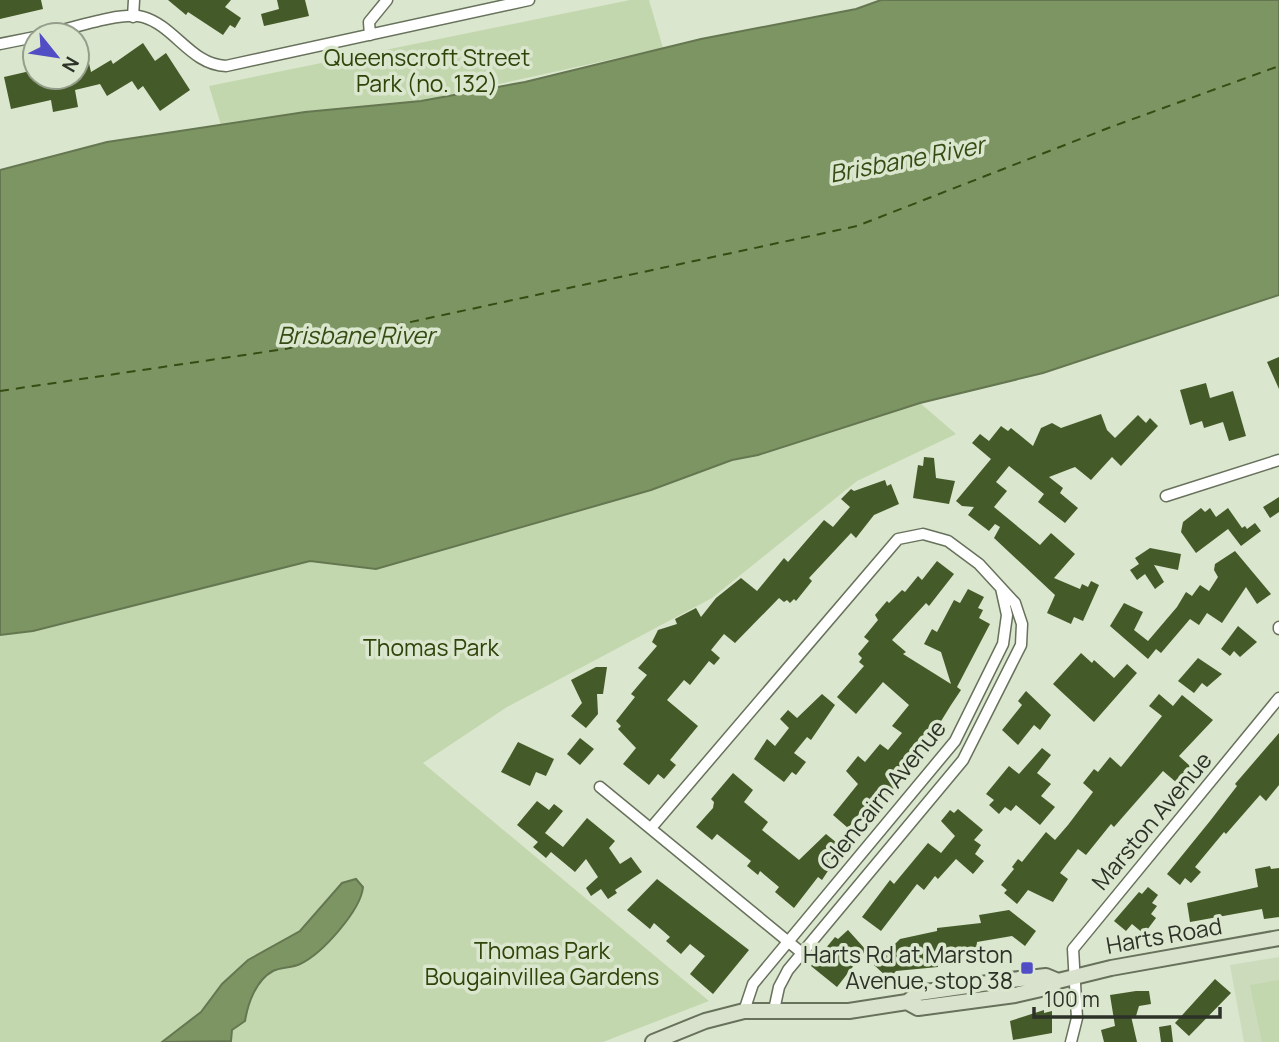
<svg xmlns="http://www.w3.org/2000/svg" width="1279" height="1042" font-family="Manrope,sans-serif">
  <style>
    .built { fill: #cbdbbb }
    .green { fill: #c3d7ae }
    .water { fill: #7d9562; stroke: #657751; stroke-width: 2 }
    .lines { fill: none; stroke-linecap: round; stroke-linejoin: round }
    .ferry { stroke: #354c13; stroke-width: 2; stroke-dasharray: 9 7; stroke-linecap: butt }
    .building { fill: #445a29 }
    .street-casing { stroke: #67715b; stroke-width: 13 }
    .secondary-casing { stroke: #67715b; stroke-width: 18 }
    .street { stroke: #fff; stroke-width: 10 }
    .secondary { stroke: #d9e2cd; stroke-width: 14 }
    .poi-dot { fill: #514ec5; stroke: #dae6cd; stroke-width: 2.5 }
    .labels { text-anchor: middle; stroke-width: 7; stroke-linejoin: round; paint-order: stroke }
    .park-label { font-size: 23px; fill: #2e4409; stroke: #dae6cd }
    .street-label { font-size: 23px; fill: #2d3228; stroke: #dae6cd }
    .poi-label { font-size: 23px; fill: #2d3228; stroke: #dae6cd; text-anchor: end }
    .water-label { font-size: 24px; font-style: italic; fill: #354c13; stroke: #dae6cd }
  </style>
  <rect width="100%" height="100%" fill="#dae6cd"/>
  <path class="built" d="M1279 957V1042H1244L1230 965Z"/>
  <path class="green" d="M630 0H649L663 48 421 101 305 112 221 125 209 86Z
    M920 403 956 434 857 481 712 598 507 707 423 763 709 1001 603 1042H0V635L33 631 310 561 376 569 651 490 732 460 758 455Z
    M1279 980V1042H1262L1250 985Z"/>
  <path class="water" d="M881 0H1279V295L1043 373 920 403 758 455 732 460 651 490 376 569 310 561 33 631 0 635V170L107 142 305 112 421 101 525 82 701 39 856 9Z
    M356 879 363 887C361 910 322 954 300 964 292 968 281 967 273 971 256 980 248 1003 245 1021L232 1030 231 1041 162 1042 201 1012 222 984 248 960 300 931 342 883Z"/>
  <g class="lines">
    <path class="ferry" d="M0 391 285 349 857 226 1111 127 1279 66"/>
  </g>
  <path class="building" d="M0 0H41L43 9 0 19Z
    M168 0H231L225 7 241 18 235 28 230 25 223 35 188 12 186 15Z
    M277 0H305L309 16 264 26 261 14 279 9Z
    M143 43 155 61 166 53 190 90 160 111 143 86 138 90 132 81 107 96 100 84 75 90 78 107 53 112 51 100 11 109 4 77 30 71 31 77H77V61L88 59 91 72 111 60 113 64Z
    M1279 357V389L1267 362Z
    M1206 383 1210 398 1233 391 1246 436 1229 441 1223 422 1204 428 1202 421 1190 425 1180 390Z
    M1101 414 1107 430 1115 438 1138 415 1146 423 1150 418 1158 426 1121 466 1112 457 1091 480 1075 467 1049 477 1063 488 1060 493 1078 508 1065 523 1038 502 1044 494 1009 466 996 482 1007 491 994 507 1040 545 1051 533 1075 554 1054 578 1080 589 1082 584 1088 587 1091 581 1099 585 1083 621 1074 617 1071 624 1047 613 1055 595 994 538 1000 527 995 524 989 531 968 515 974 507 962 506 956 501 991 459 972 443 980 434 989 441 1001 426 1008 431 1011 428 1033 446 1041 428 1052 423 1061 428Z
    M924 457 934 458 936 478 955 481 949 504 913 498 918 465 923 466Z
    M885 480 887 486 891 484 899 504 874 515 856 538 851 533 809 578 812 581 796 601 794 599 790 603 787 600 784 602 779 598 735 643 724 634 711 650 720 658 714 665 709 661 690 685 684 680 667 700 698 726 670 760 676 765 664 779 658 774 649 785 623 764 636 748 618 729 621 726 616 721 635 697 631 694 647 675 638 668 657 646 652 642 658 630 677 624 675 619 696 608 701 617 716 598 741 578 757 591 784 558 788 562 824 520 833 527 850 507 841 499 851 489 854 491Z
    M1279 497V512L1270 518 1263 507Z
    M1201 508 1205 512 1210 508 1216 517 1228 508 1242 528 1245 526 1247 529 1255 523 1261 531 1241 546 1228 529 1196 553 1181 532 1183 522Z
    M1150 548 1181 554 1178 570 1154 565 1164 582 1155 589 1145 574 1137 580 1130 570 1139 564 1135 558Z
    M1235 551 1271 594 1257 604 1246 587 1222 623 1207 613 1199 625 1190 619 1161 653 1156 649 1148 659 1110 626 1124 603 1143 612 1134 630 1148 641 1177 607 1186 592 1192 596 1200 585 1209 591 1218 577 1214 570 1215 564Z
    M937 561 954 574 929 606 926 603 892 640 906 652 903 654 951 684 941 652 924 644 932 629 937 632 954 600 960 603 968 589 984 597 978 608 983 610 979 618 990 624 957 687 961 690 951 705 938 726 933 723 904 760 914 768 883 799 876 793 848 828 833 815 858 784 846 771 858 756 865 762 880 744 888 750 902 733 892 726 909 705 883 682 856 714 837 697 864 666 859 662 862 658 858 654 869 641 864 637 878 620 875 615 887 601 889 603 902 590 905 592 918 576 922 580Z
    M1238 626 1257 642 1240 657 1234 651 1230 656 1221 649Z
    M1081 653 1092 663 1094 660 1114 678 1127 664 1137 673 1094 722 1053 684Z
    M1198 658 1222 674 1207 687 1202 683 1194 693 1178 681Z
    M596 667H607L603 694H597L598 714 586 728 571 716 582 703 571 680Z
    M1026 691 1051 715 1040 730 1034 725 1018 745 1002 730 1022 705 1018 701Z
    M822 694 835 705 811 740 807 737 794 753 806 762 796 775 792 772 784 782 754 759 767 739 775 746 789 728 780 719 788 710 797 718Z
    M1159 694 1173 706 1182 695 1213 720 1179 756 1190 766 1177 783 1163 771 1114 827 1111 824 1086 855 1078 849 1060 873 1068 879 1053 902 1028 890 1017 904 1004 893 1007 890 1001 885 1014 869 1012 867 1018 859 1022 862 1046 832 1055 840 1068 825 1093 792 1083 783 1094 769 1098 772 1110 757 1121 767 1162 716 1149 706Z
    M1279 733V785L1266 801 1260 795 1226 834 1224 832 1195 867 1201 872 1191 883 1185 878 1180 885 1167 874 1210 821 1237 786 1235 784Z
    M580 738 594 749 580 765 567 754Z
    M518 742 554 759 546 776 536 772 530 786 501 772Z
    M1042 748 1051 755 1037 773 1051 784 1041 796 1055 807 1040 825 1016 805 1011 811 1005 807 999 814 989 805 994 800 986 794 1009 766 1019 774Z
    M733 773 753 790 744 802 768 822 762 830 799 860 826 834 843 848 822 880 818 877 794 908 775 892 779 887 760 871 758 875 747 866 751 861 717 834 712 840 696 827 713 808 714 802 711 799Z
    M537 801 549 810 554 804 563 811 545 833 563 847 587 818 615 841 609 848 620 864 631 857 642 872 615 890 617 893 608 899 601 889 591 896 586 888 598 877 586 859 575 872 551 852 546 858 533 847 538 842 517 825Z
    M958 809 983 830 974 840 981 845 975 854 984 861 973 874 956 859 938 879 935 876 924 890 917 884 881 931 862 917 890 880 894 884 928 843 941 853 955 836 941 821 950 810 954 813Z
    M1270 866 1271 869 1279 868V917L1264 919 1262 909 1190 922 1187 903 1258 887 1255 869Z
    M657 879 749 950 713 994 690 974 705 956 690 944 681 954 666 941 670 937 654 923 650 929 627 910Z
    M1148 887 1158 895 1152 903 1157 906 1151 914 1156 918 1144 934 1132 924 1126 931 1114 921 1139 892 1142 894Z
    M1009 910 1036 931 1025 946 1012 936 977 942 976 952 957 951 958 956 936 960 938 967 896 971 889 979 874 965 900 939 937 931V928L981 923 979 915Z
    M848 930 866 950 837 987 811 966 835 937 838 939Z
    M1215 979 1231 993 1189 1036 1175 1023Z
    M1136 991H1149L1151 1004 1139 1006 1136 1016H1131L1137 1042H1104L1101 1030 1115 1026 1110 995Z
    M1044 1010V1013L1052 1011V1033L1013 1040 1010 1021Z
    M1171 1025 1173 1042H1161L1159 1027Z"/>
  <g class="lines">
    <g class="street-casing">
      <path id="street" d="M133 17 134 0
        M43 35C67 30 120 11 143 17 175 26 191 65 226 66L529 0
        M370 35 369 22 387 0
        M0 44 35 37
        M1166 496 1279 460
        M1279 627V629
        M600 787 802 953
        M651 828 898 539 923 534 948 541 979 564 1015 603 1022 624 1021 645 963 760 788 970 779 987 774 1010
        M744 1011 753 984 955 741 1003 644 1007 615 1001 588
        M1071 1042 1077 1018 1073 949 1279 698"/>
    </g>
    <g class="secondary-casing">
      <path id="secondary" d="M907 1002 918 1008 1015 995 1050 987 1058 981 1111 968 1279 938
        M653 1042 705 1021 744 1011H849L907 1002 919 993 1002 981 1046 976 1058 981"/>
    </g>
    <use href="#street" class="street"/>
    <use href="#secondary" class="secondary"/>
  </g>
  <rect class="poi-dot" x="1020" y="961" width="14" height="14" rx="3.5"/>
  <g class="labels">
    <g class="park-label">
      <text x="427" y="66">Queenscroft Street<tspan x="427" dy="26">Park (no. 132)</tspan></text>
      <text x="431" y="656">Thomas Park</text>
      <text x="542" y="959">Thomas Park<tspan x="542" dy="26">Bougainvillea Gardens</tspan></text>
    </g>
    <g class="street-label">
      <text transform="translate(883 795) rotate(-51)" y="8">Glencairn Avenue</text>
      <text transform="translate(1152 821) rotate(-50)" y="8">Marston Avenue</text>
      <text transform="translate(1164 936) rotate(-10)" y="8">Harts Road</text>
    </g>
    <g class="poi-label">
      <text x="1013" y="963">Harts Rd at Marston<tspan x="1013" dy="26">Avenue, stop 38</tspan></text>
    </g>
    <g class="water-label">
      <text transform="translate(907 160) rotate(-11)" y="8">Brisbane River</text>
      <text x="356" y="344">Brisbane River</text>
    </g>
  </g>
  <g transform="translate(56 56) rotate(120)"><circle r="33" fill="#dae6cd" stroke="#959e8b" stroke-width="2"/>
  <path d="M0-5L12 26L0 18L-12 26Z" fill="#514ec5"/>
  <text y="-10" font-size="19" font-weight="bold" text-anchor="middle" fill="#2d3228">N</text>
  </g>
  <path d="M1034 1007v10h186v-10" fill="none" stroke="#2d3228" stroke-width="3.5"/>
  <text x="1044" y="1007" font-size="21" fill="#2d3228" stroke="#dae6cd" stroke-width="5" paint-order="stroke">100 m</text>
</svg>
